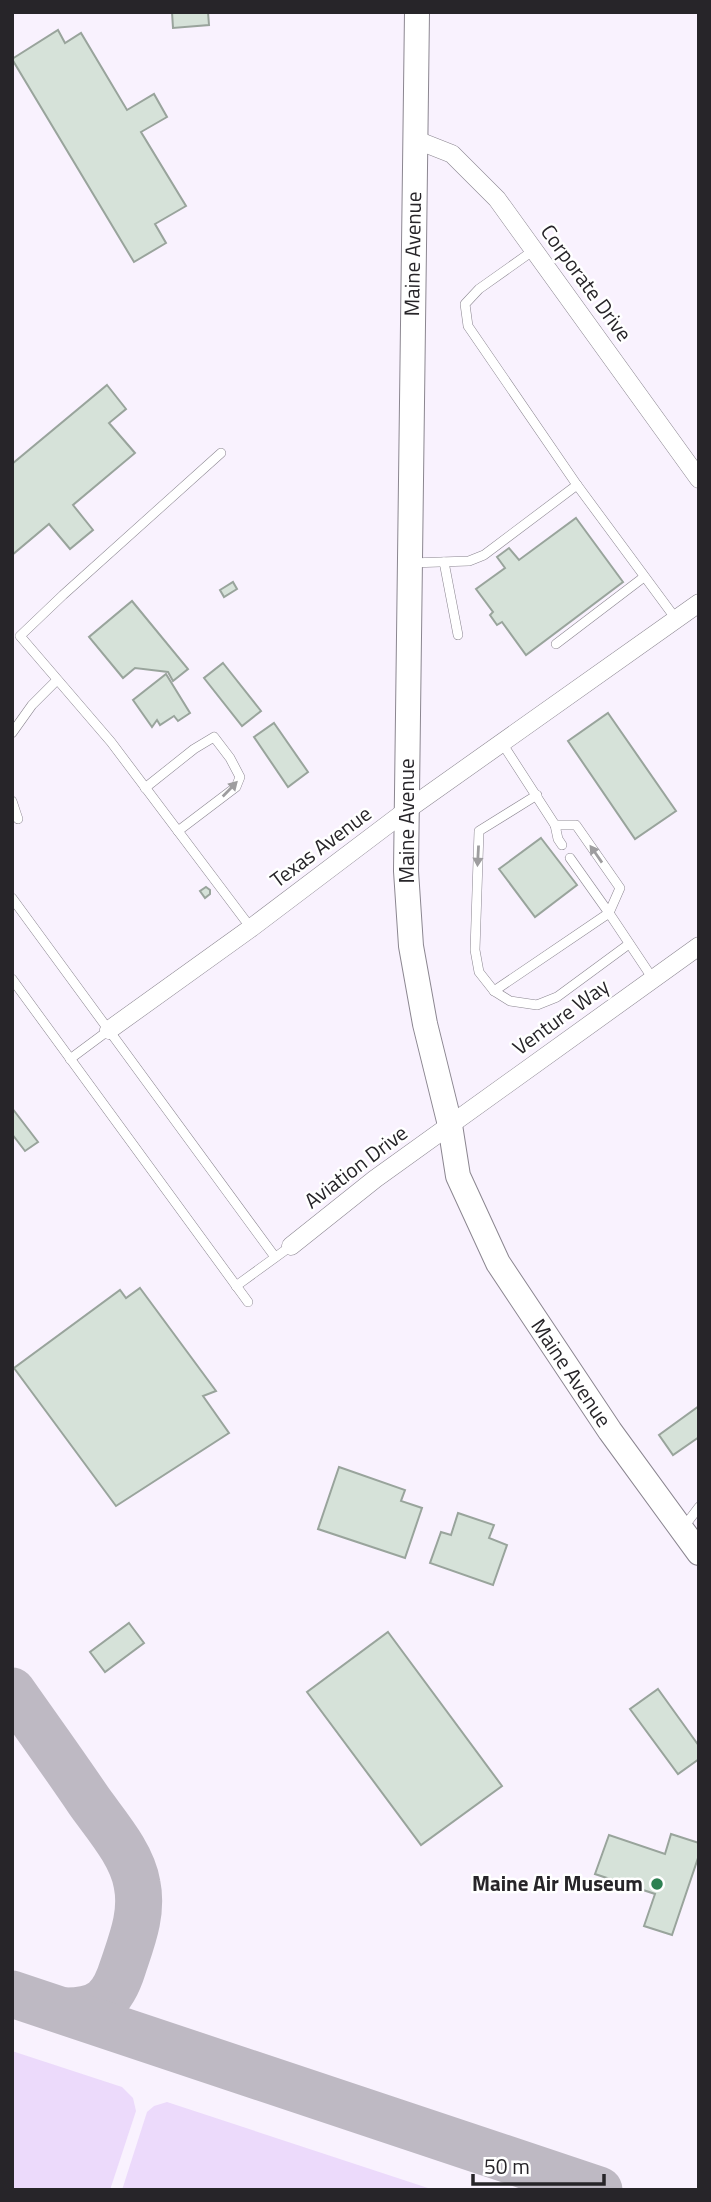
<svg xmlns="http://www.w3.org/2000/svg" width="711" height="2202" font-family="'Titillium Web',sans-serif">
  <rect width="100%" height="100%" fill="#f9f2fe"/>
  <g fill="#ecdafb">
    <polygon points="12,2051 122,2087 133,2098 136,2111 110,2190 12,2190"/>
    <polygon points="167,2102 434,2190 122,2190 147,2112 154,2106"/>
  </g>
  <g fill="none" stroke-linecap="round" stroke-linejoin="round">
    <g stroke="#beb9c3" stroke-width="47">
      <path d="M 12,1691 C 38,1728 64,1764 89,1801 C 106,1825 132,1854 137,1884 C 143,1913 132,1940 123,1967 C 113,1999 101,2011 66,2011"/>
      <polyline points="12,1994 599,2190"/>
    </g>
  </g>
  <g fill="#d6e2d9" stroke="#99a49c" stroke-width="2">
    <polygon points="172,12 208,12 209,25 173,28"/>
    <polygon points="58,30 65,43 81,33 127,110 154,94 167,117 141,132 186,206 155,224 166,243 134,262 12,59"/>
    <polygon points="107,385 126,409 109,423 135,453 73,505 93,530 70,549 49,524 12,555 12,464"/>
    <polygon points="576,518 623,582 526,655 502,622 497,625 490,615 493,612 476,589 505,568 497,557 509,548 519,560"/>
    <polygon points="233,582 237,589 224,597 220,590"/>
    <polygon points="132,601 188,669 173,681 168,672 135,668 123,678 89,637"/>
    <polygon points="223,663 261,711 242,726 204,678"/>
    <polygon points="166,674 190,713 178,721 174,716 160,725 157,720 152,727 133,700"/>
    <polygon points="608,713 676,811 635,839 568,741"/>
    <polygon points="274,723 308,772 288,787 254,737"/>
    <polygon points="541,838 577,885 535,917 499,869"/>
    <polygon points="206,887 210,890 210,894 205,898 200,891"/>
    <polygon points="12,1108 38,1142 25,1151 12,1134"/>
    <polygon points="140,1288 216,1391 203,1396 229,1433 116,1506 14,1368 120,1290 126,1298"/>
    <polygon points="699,1406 699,1437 673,1455 659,1435"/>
    <polygon points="339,1467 405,1490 401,1501 422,1508 405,1558 318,1529"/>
    <polygon points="458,1513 494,1525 489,1538 507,1545 493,1585 430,1563 441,1532 451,1535"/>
    <polygon points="129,1623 144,1643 105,1672 90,1652"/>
    <polygon points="388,1632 502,1786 421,1845 307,1692"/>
    <polygon points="658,1689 699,1746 699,1759 678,1774 630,1709"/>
    <polygon points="671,1834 699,1843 699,1855 672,1935 644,1926 655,1894 595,1874 609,1835 665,1854"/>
  </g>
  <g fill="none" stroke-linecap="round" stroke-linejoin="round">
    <defs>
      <g id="lane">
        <polyline points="534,250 479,289 465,304 468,326 577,485"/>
        <polyline points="221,453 63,595 20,636 111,742 251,928"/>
        <polyline points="444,562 458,635"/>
        <polyline points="411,563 469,561 484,555 577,485 676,619"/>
        <polyline points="556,644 644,577"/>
        <polyline points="12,733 32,705 57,680"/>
        <polyline points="502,743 555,825 576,825 620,888 609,913"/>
        <polyline points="145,788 194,749 214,737 230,758 240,777 236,787 178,831"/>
        <polyline points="537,795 479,831 475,950 479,972 494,991 510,1001 537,1005 557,997 629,944"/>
        <polyline points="12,801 18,819"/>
        <polyline points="555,825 558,839 562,845"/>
        <polyline points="570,858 609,913"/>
        <polyline points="12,898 275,1257"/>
        <polyline points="12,979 248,1302"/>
        <polyline points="494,991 609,913 653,979"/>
        <polyline points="70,1059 109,1030"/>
        <polyline points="236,1286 291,1246"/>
        <polyline points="683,1528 699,1507"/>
      </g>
      <g id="street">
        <polyline points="414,139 452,154 497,199 699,479"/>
        <polyline points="109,1030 251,928 407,810 699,603"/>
        <polyline points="291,1246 375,1179 699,946"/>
      </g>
      <polyline id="secondary" points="417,12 406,871 411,946 425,1024 450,1125 458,1176 498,1263 610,1431 699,1553"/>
    </defs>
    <use href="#lane" stroke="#8b8690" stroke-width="10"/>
    <use href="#street" stroke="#8b8690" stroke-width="19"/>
    <use href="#secondary" stroke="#8b8690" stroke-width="26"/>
    <use href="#lane" stroke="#fff" stroke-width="9"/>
    <use href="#street" stroke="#fff" stroke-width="18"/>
    <use href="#secondary" stroke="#fff" stroke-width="24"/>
  </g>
  <defs><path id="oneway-solid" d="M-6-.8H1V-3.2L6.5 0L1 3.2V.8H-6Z" transform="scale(1.75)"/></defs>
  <g fill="#9e9d9f">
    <use href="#oneway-solid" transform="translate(230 789) rotate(-46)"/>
    <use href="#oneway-solid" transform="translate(596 854) rotate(-125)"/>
    <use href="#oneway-solid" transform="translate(478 856) rotate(93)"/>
  </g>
  <circle fill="#2d8052" stroke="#fff" stroke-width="2.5" cx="657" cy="1884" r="7"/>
  <g text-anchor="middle" stroke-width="5" stroke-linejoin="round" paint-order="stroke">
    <g font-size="21" fill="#272529" stroke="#fff">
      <text transform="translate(413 254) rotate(-89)" y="7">Maine Avenue</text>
      <text transform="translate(586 283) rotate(54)" y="7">Corporate Drive</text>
      <text transform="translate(407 821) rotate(-90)" y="7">Maine Avenue</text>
      <text transform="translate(321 847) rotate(-37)" y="7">Texas Avenue</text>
      <text transform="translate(561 1017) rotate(-36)" y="7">Venture Way</text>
      <text transform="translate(356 1167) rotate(-37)" y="7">Aviation Drive</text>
      <text transform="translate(571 1373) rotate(56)" y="7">Maine Avenue</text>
    </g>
    <g font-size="21" font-weight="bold" fill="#272529" stroke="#fff" text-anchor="end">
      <text x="643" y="1891">Maine Air Museum</text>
    </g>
  </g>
  <rect width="711" height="2202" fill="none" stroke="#272529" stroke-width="28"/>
  <path d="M473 2174v10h131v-10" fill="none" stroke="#272529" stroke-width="3.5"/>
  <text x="484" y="2174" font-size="21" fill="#272529" stroke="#ffffff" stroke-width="5" paint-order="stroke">50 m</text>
</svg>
